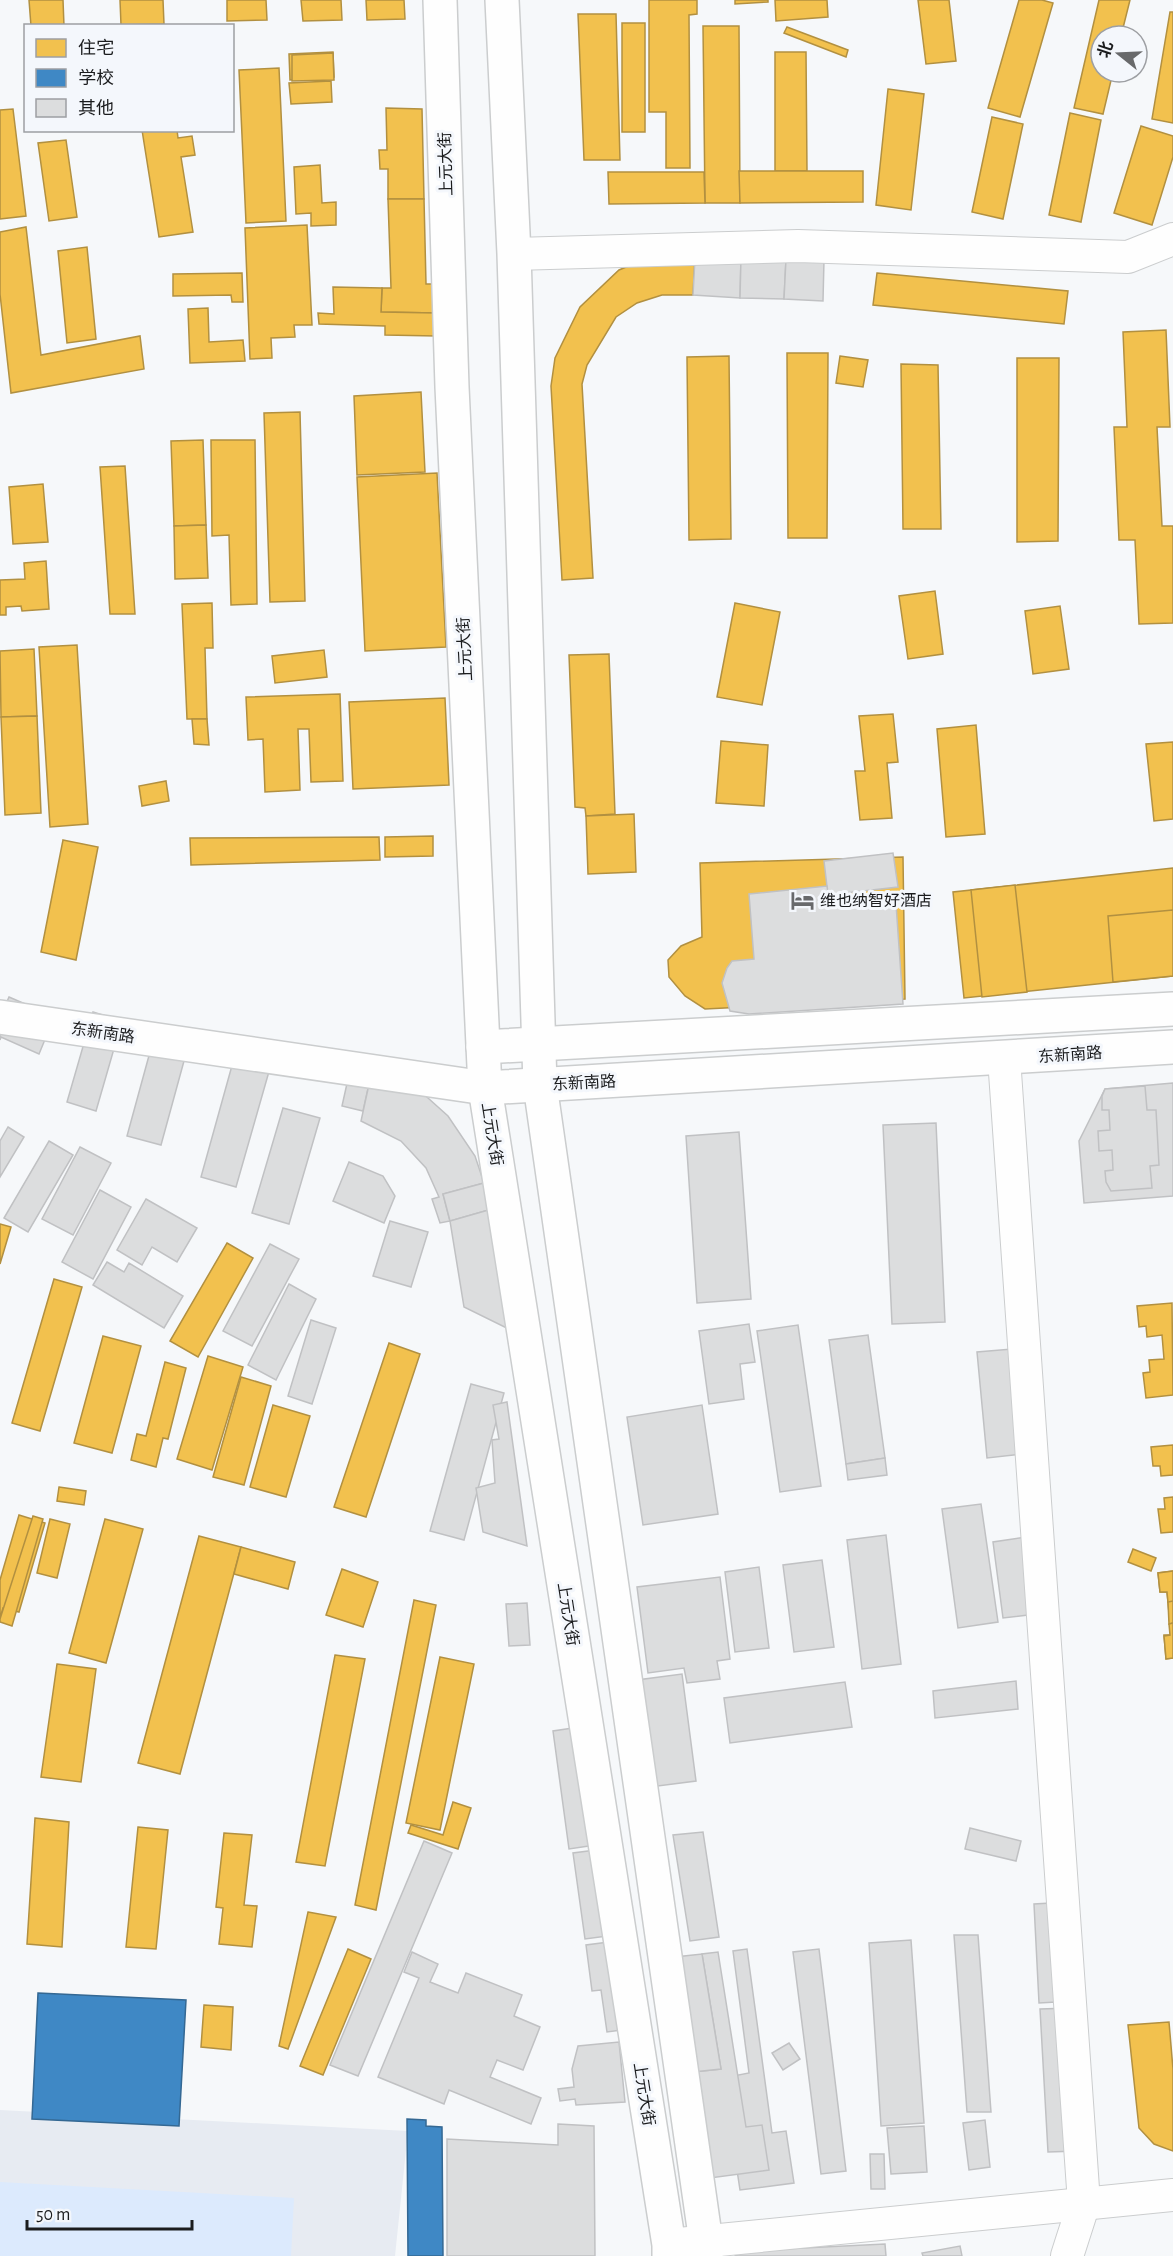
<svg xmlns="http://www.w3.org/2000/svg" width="1173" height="2256" font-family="'Alegreya Sans','Noto Sans SC',sans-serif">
  <rect width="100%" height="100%" fill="#f6f8fa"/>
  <polygon fill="#e7ebf2" points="0,2110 408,2131 395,2256 0,2256"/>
  <polygon fill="#dceafd" points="0,2182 294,2198 291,2256 0,2256"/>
  <g fill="#f2c14e" stroke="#b29040" stroke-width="1.5">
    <polygon points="29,0 63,0 64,26 31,26"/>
    <polygon points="120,0 163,0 164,24 121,25"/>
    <polygon points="227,0 266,0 267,20 227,21"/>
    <polygon points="301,0 341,0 342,20 303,21"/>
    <polygon points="366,0 404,0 405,19 367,20"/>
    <polygon points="649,0 697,0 697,14 689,15 690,168 666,168 666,112 649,112"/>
    <polygon points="735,0 768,0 768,2 735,4"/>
    <polygon points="775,0 827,0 828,17 776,21"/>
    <polygon points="918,0 949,0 956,61 926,64"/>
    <polygon points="1019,0 1042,0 1053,3 1020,117 988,108"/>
    <polygon points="1099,0 1130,0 1121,36 1101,36 1101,72 1113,72 1103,114 1074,108"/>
    <polygon points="1170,12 1173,12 1173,123 1152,119"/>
    <polygon points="578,14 616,14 620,160 584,160"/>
    <rect x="622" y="23" width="23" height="109"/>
    <polygon points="703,26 739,26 740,203 705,203"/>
    <polygon points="787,27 848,50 846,57 784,33"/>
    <polygon points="333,52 334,77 290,80 289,54"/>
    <polygon points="775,52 806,52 807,171 775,171"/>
    <polygon points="333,53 334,80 292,81 292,55"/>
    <polygon points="279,68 286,221 246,223 239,70"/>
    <polygon points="331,81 332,102 291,104 289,83"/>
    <polygon points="888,89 924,94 911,210 876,205"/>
    <polygon points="386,108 422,109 424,199 388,199 388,169 380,169 379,150 387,150"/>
    <polygon points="13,109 26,216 0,219 0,110"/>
    <polygon points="1070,113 1101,120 1081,222 1049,215"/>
    <polygon points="992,117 1023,124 1003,219 972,212"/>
    <polygon points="1141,126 1173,136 1173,157 1152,225 1114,213"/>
    <polygon points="142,130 177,130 178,138 192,136 195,155 181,157 193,232 159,237"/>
    <polygon points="66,140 77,217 49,221 38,143"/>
    <polygon points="320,165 322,203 336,202 336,225 311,226 311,213 296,214 294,167"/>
    <polygon points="739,171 863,171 863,202 740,203"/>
    <polygon points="608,172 704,172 705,203 609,204"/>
    <polygon points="388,199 424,199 426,284 437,284 436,313 381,312 382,288 391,288"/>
    <polygon points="307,225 312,325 294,325 295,337 271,338 272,358 250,359 245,228"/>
    <polygon points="26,227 41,355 140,336 144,369 11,393 0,294 0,232"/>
    <polygon points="87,247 96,339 67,343 58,251"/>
    <polygon points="695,258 693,295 662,295 637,303 616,317 587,365 582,384 593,578 562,580 551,386 555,358 580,307 619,270 643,260"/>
    <polygon points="242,273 243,302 232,302 231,295 173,296 173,274"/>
    <polygon points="877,273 1068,291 1064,324 873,305"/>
    <polygon points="333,287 382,288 381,312 436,313 436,336 385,335 385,326 319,324 318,313 334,314"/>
    <polygon points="208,308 209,342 243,340 245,361 190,363 188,309"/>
    <polygon points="1166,330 1170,427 1157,427 1162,526 1173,526 1173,623 1139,624 1135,540 1119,540 1114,427 1127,427 1123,332"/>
    <polygon points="787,353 828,353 827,538 788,538"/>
    <polygon points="729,356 731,539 689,540 687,357"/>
    <polygon points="840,356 868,360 863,387 836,383"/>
    <polygon points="1017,358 1059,358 1058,541 1017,542"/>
    <polygon points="901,364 938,365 941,529 903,529"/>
    <polygon points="421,392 425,472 357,475 354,396"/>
    <polygon points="300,412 305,601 270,602 264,413"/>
    <polygon points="203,440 206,525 174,526 171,441"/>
    <polygon points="211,440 255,440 257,604 231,605 229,535 212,536"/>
    <polygon points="125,466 135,614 110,614 100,467"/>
    <polygon points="437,473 446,647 365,651 357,477"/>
    <polygon points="43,484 48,542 13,544 9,487"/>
    <polygon points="206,525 208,578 175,579 174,526"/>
    <polygon points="46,561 49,609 22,611 21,606 6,607 6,615 0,615 0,580 25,579 24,563"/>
    <polygon points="935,591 943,654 908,659 899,596"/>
    <polygon points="212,603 213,648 205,648 207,719 187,719 182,604"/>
    <polygon points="735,603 780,612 762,705 717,697"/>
    <polygon points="1060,606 1069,669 1033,674 1025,611"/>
    <polygon points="77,645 88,824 50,827 39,647"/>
    <polygon points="34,649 37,716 1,717 0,651"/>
    <polygon points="324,650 327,677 275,683 272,656"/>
    <polygon points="609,654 615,814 586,816 585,808 575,807 569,655"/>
    <polygon points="340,694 343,781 311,782 309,729 298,729 300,790 265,792 263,739 248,740 246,697"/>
    <polygon points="445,698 449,785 353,789 349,702"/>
    <polygon points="893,714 898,762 887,763 892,818 860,820 855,771 865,771 859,716"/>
    <polygon points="37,716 41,813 5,815 1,717"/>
    <polygon points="192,719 207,719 209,745 194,744"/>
    <polygon points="976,725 985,834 946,837 937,729"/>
    <polygon points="721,741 768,745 764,806 716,803"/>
    <polygon points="1173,742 1173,819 1154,821 1146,744"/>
    <polygon points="166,781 169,801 142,806 139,786"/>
    <polygon points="634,814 636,872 588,874 586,816"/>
    <polygon points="433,836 433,856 385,857 385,837"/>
    <polygon points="379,837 380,860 191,865 190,838"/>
    <polygon points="63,840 98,847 76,960 41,952"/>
    <polygon points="903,857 905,999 705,1009 685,996 669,977 668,960 681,946 702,937 700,863"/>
    <polygon points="1173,868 1173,976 964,998 953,892"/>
    <polygon points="1015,885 1027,992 982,997 971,890"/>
    <polygon points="1173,910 1173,976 1113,982 1108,916"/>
    <polygon points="0,1224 11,1227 0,1264"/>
    <polygon points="227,1243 253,1258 198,1357 170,1341"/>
    <polygon points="54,1279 82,1287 40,1431 12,1423"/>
    <polygon points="1172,1303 1173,1395 1146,1398 1143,1373 1150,1372 1149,1360 1164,1359 1162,1335 1147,1337 1146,1326 1139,1327 1137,1306"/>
    <polygon points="103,1336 141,1346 112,1453 74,1443"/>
    <polygon points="389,1343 420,1354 366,1517 334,1507"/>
    <polygon points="208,1356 243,1367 212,1470 177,1459"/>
    <polygon points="165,1362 186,1368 168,1439 163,1438 156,1467 131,1460 137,1434 146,1436"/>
    <polygon points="241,1377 271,1386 244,1485 213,1477"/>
    <polygon points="273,1405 310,1416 286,1497 250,1487"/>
    <polygon points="1173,1445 1173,1475 1161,1476 1160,1466 1153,1466 1151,1447"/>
    <polygon points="59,1487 86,1491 84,1505 57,1501"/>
    <polygon points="1173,1497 1173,1532 1161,1533 1158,1509 1165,1509 1164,1498"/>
    <polygon points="19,1515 45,1523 19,1612 3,1608 0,1618 0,1580"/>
    <polygon points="33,1516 43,1519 12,1626 0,1622 0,1619"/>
    <polygon points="50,1519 70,1524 57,1578 37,1573"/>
    <polygon points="105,1519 143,1529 106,1663 69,1653"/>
    <polygon points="199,1536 241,1547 180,1774 138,1763"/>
    <polygon points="241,1547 295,1562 288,1589 234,1574"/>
    <polygon points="1133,1549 1156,1558 1151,1571 1128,1562"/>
    <polygon points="342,1569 378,1582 363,1627 326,1615"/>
    <polygon points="1173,1571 1173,1601 1168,1602 1167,1592 1160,1592 1158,1573"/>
    <polygon points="1173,1571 1173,1658 1166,1659 1164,1635 1171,1635 1167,1592 1160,1592 1158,1573"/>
    <polygon points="414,1600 436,1605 376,1910 355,1905"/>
    <polygon points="1173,1601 1173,1623 1169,1624 1168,1602"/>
    <polygon points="1173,1623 1173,1658 1166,1659 1164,1636 1170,1635 1169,1624"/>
    <polygon points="335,1655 365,1659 325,1866 296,1862"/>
    <polygon points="440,1657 474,1664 440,1830 406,1823"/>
    <polygon points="57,1664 96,1669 81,1782 41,1777"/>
    <polygon points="453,1802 471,1808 458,1849 408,1833 411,1825 443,1835"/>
    <polygon points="35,1818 69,1822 62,1947 27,1944"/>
    <polygon points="138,1827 168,1830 156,1949 126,1947"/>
    <polygon points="224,1833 252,1835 244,1905 257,1906 252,1947 219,1944 223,1908 216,1907"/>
    <polygon points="308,1912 336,1917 288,2049 279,2046"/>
    <polygon points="348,1949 371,1959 323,2075 300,2066"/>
    <polygon points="204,2005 233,2007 231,2050 201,2047"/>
    <polygon points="1169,2022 1173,2069 1173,2151 1154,2144 1139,2128 1128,2025"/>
  </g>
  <g fill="#3f88c5" stroke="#346893" stroke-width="1.5">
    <polygon points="38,1993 186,2000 179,2126 32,2119"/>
    <polygon points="407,2119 426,2120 426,2126 442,2127 443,2256 408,2256"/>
  </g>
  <g fill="#dcddde" stroke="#c0c1c3" stroke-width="1.5">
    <polygon points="741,257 740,298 693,295 695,258"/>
    <polygon points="741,257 786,259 784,299 740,298"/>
    <polygon points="786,259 824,260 823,301 784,299"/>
    <polygon points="893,853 898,887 828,895 824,861"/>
    <polygon points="827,886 830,907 896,904 903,1004 749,1014 730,1011 722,983 727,968 732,961 754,959 749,894"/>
    <polygon points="9,997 32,1007 51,1025 39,1054 1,1037 0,1040 0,1018"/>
    <polygon points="93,1012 122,1021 96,1111 67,1102"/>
    <polygon points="153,1041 187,1050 161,1145 127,1136"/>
    <polygon points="238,1044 274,1054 236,1187 201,1177"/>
    <polygon points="352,1061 373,1066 363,1111 342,1106"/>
    <polygon points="373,1066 418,1089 448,1116 475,1156 484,1183 443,1194 450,1221 440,1223 432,1199 439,1197 426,1168 401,1141 361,1121"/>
    <polygon points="1173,1083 1173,1196 1084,1203 1079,1141 1105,1089"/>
    <polygon points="1145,1086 1147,1110 1156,1110 1159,1165 1150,1166 1152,1188 1111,1191 1106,1182 1105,1171 1113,1170 1112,1150 1099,1151 1098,1131 1110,1130 1109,1110 1102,1110 1102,1096 1105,1089"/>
    <polygon points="283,1108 320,1118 289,1224 252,1213"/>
    <polygon points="936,1123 945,1322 892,1324 883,1125"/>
    <polygon points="8,1127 24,1137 0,1177 0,1141"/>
    <polygon points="739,1132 751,1299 697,1303 686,1136"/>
    <polygon points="49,1141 73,1155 28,1232 4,1218"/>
    <polygon points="80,1147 111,1163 73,1235 42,1219"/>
    <polygon points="349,1162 383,1176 395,1196 384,1223 333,1201"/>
    <polygon points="484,1183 492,1209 450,1221 443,1194"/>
    <polygon points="100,1190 131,1207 93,1279 62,1262"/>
    <polygon points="146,1199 197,1228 177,1262 152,1247 142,1265 117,1250"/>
    <polygon points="492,1209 515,1332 464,1307 450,1221"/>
    <polygon points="390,1221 428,1232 411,1287 373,1276"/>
    <polygon points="270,1244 299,1259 252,1346 223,1331"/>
    <polygon points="107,1262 124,1272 129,1263 183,1296 164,1328 93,1285"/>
    <polygon points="289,1284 316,1299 276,1380 248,1365"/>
    <polygon points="311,1320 336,1328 312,1404 288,1396"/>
    <polygon points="749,1324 755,1362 740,1364 744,1399 709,1404 699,1331"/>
    <polygon points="798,1325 821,1486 780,1492 757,1331"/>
    <polygon points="868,1335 885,1458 846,1464 829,1340"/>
    <polygon points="1012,1349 1022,1454 987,1458 977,1352"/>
    <polygon points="471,1384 504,1393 464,1540 430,1531"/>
    <polygon points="507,1402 527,1546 483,1532 476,1488 495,1483 492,1440 499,1439 493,1405"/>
    <polygon points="702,1405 718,1514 643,1525 627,1417"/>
    <polygon points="885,1458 887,1475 848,1480 846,1464"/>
    <polygon points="981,1504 998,1622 958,1628 942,1509"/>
    <polygon points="886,1535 901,1664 862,1669 847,1540"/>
    <polygon points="1026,1537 1036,1614 1003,1618 993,1542"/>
    <polygon points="822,1560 834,1647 794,1652 783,1565"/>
    <polygon points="759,1567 769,1648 735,1652 725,1572"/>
    <polygon points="720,1577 730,1659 717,1661 720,1679 687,1683 684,1668 648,1673 637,1587"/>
    <polygon points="527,1603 530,1645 509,1646 506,1604"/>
    <polygon points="682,1674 696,1781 650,1787 637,1680"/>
    <polygon points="1016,1681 1018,1709 935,1718 933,1691"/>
    <polygon points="845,1682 852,1727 730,1743 724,1698"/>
    <polygon points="586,1726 602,1844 569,1849 553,1731"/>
    <polygon points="970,1828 1021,1841 1016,1861 965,1849"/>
    <polygon points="703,1832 719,1937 690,1941 673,1835"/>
    <polygon points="424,1841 452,1853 358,2076 330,2065"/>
    <polygon points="611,1848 622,1934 585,1939 573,1853"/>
    <polygon points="1068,1902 1074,2001 1039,2003 1034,1904"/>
    <polygon points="954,1935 978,1935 991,2112 967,2112"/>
    <polygon points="624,1940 636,2028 607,2032 601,1990 592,1991 586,1945"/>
    <polygon points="911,1940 924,2123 881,2126 869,1943"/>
    <polygon points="747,1949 772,2133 786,2131 794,2183 740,2190 723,2078 749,2073 733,1951"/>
    <polygon points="819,1949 846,2171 821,2174 793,1952"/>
    <polygon points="412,1952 438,1964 430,1982 458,1993 466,1973 522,1995 514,2016 540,2027 523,2070 497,2060 490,2077 541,2098 531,2124 449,2090 444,2104 378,2077 419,1978 404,1972"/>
    <polygon points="718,1952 746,2127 762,2125 769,2170 710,2178 693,2072 721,2069 702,1954"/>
    <polygon points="702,1954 721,2069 693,2072 675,1957"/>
    <polygon points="1071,2008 1078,2151 1048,2152 1040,2009"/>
    <polygon points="619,2042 625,2102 576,2105 575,2099 560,2101 558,2089 574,2087 572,2069 578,2046"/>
    <polygon points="789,2043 800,2059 783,2070 772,2053"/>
    <polygon points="985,2120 990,2167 969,2170 963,2123"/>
    <polygon points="558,2124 594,2126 595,2256 447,2256 447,2139 558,2145"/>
    <polygon points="924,2126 927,2172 891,2174 887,2128"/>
    <polygon points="870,2154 884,2154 885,2189 871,2189"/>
    <polygon points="885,2244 886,2256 735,2256 742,2251"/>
    <polygon points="960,2246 962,2256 923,2256 922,2253"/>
  </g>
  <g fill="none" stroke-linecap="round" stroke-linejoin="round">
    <defs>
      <g id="minor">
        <polyline points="514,254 798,246 1128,257 1173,239"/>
        <polyline points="1004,1058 1084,2203 1067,2256"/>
        <polyline points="669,2245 1173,2195"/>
      </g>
      <g id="major">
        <polyline points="440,0 452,387 485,1088 669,2245 669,2256"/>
        <polyline points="502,0 514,254 540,1085 706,2242 706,2256"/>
        <polyline points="0,1017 485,1088 1173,1047"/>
        <polyline points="483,1047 1173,1009"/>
      </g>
    </defs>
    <use href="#minor" stroke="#cbcdce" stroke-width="34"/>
    <use href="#major" stroke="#cbcdce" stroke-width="36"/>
    <use href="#minor" stroke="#fefefe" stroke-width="32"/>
    <use href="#major" stroke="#fefefe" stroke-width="33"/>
  </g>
  <defs>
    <symbol id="hotel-bare" viewBox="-9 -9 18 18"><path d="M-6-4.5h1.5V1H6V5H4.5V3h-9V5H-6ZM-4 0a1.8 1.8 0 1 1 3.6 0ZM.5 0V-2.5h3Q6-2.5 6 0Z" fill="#68696b" stroke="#f4f7fc" stroke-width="2.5" paint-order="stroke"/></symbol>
  </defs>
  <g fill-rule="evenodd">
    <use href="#hotel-bare" x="786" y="884" width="33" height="33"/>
  </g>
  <g text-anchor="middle" stroke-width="6" stroke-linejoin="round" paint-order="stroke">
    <g font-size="16" fill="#1b1c1e" stroke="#f4f7fc">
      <text transform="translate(445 164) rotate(-92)" y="6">上元大街</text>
      <text transform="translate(464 649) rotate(-93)" y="6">上元大街</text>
      <text transform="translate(103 1032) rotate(8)" y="6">东新南路</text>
      <text transform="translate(1070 1054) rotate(-4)" y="6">东新南路</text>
      <text transform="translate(584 1082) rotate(-3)" y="6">东新南路</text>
      <text transform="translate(493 1134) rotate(81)" y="6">上元大街</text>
      <text transform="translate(569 1614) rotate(81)" y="6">上元大街</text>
      <text transform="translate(645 2094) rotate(81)" y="6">上元大街</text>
    </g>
    <g font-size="16" fill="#1b1c1e" stroke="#f4f7fc" text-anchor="start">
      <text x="820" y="906">维也纳智好酒店</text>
    </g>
  </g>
  <rect x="24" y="24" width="210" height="108" fill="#f4f7fc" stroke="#9d9fa3" stroke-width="1.5"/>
  <rect x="36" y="39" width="30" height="18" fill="#f2c14e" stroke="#9d9fa3" stroke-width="1.5"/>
  <text x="78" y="54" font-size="18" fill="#1b1c1e">住宅</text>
  <rect x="36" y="69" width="30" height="18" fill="#3f88c5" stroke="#9d9fa3" stroke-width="1.5"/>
  <text x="78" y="84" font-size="18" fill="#1b1c1e">学校</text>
  <rect x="36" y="99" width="30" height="18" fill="#dcddde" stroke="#9d9fa3" stroke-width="1.5"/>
  <text x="78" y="114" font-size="18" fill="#1b1c1e">其他</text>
  <g transform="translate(1119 54) rotate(288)"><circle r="28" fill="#f4f7fc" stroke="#9d9fa3" stroke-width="1.5"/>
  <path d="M0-4.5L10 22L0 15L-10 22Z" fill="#68696b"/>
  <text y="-9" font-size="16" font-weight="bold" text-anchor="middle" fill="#1b1c1e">北</text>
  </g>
  <path d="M27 2220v9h165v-9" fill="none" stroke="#1b1c1e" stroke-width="3"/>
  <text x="36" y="2220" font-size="18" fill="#1b1c1e" stroke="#f4f7fc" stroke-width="4.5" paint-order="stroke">50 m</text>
</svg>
